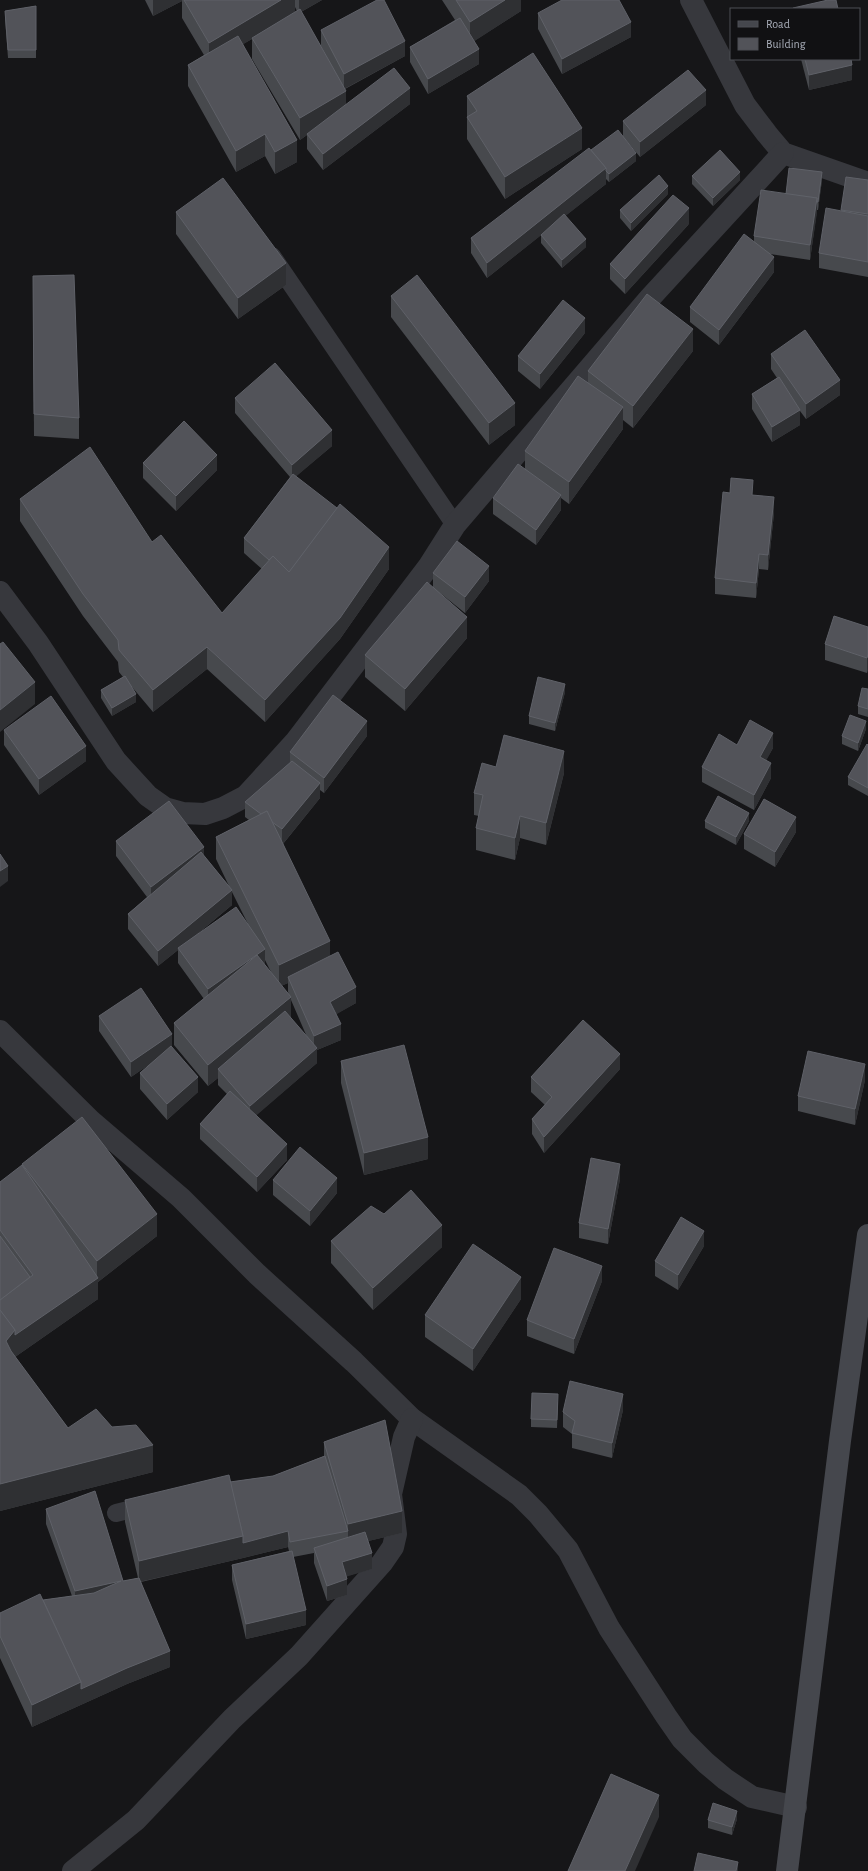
<svg xmlns="http://www.w3.org/2000/svg" width="868" height="1871" font-family="'Alegreya Sans',sans-serif">
  <rect width="100%" height="100%" fill="#161618"/>
  <g fill="none" stroke-linecap="round" stroke-linejoin="round">
    <g stroke="#37383d" stroke-width="18">
      <polyline points="272,256 455,525"/>
      <polyline points="116,1513 148,1505"/>
    </g>
    <g stroke="#37383d" stroke-width="22">
      <polyline points="691,0 745,105 767,134 783,153 868,183"/>
      <polyline points="0,592 38,643 116,761 148,796 165,808 183,813 205,814 223,808 246,796 296,741 429,566 455,525 649,299 783,153"/>
      <polyline points="0,1031 90,1120 181,1198 257,1274 354,1362 412,1419 519,1495 538,1514 568,1550 609,1628 666,1716 682,1739 706,1763 725,1779 752,1797 796,1807"/>
      <polyline points="73,1871 136,1820 232,1719 299,1656 382,1563 393,1547 396,1534 391,1494 404,1437 412,1419"/>
    </g>
    <polyline stroke="#45474d" stroke-width="22" points="787,1871 840,1441 868,1235"/>
  </g>
  <g fill="#47494d" fill-rule="evenodd">
    <path d="M 145,0 L 322,0 L 301,12 L 329,60 L 321,46 L 321,30 L 405,56 L 345,89 L 346,104 L 410,104 L 323,170 L 307,149 L 307,135 L 300,140 L 252,59 L 252,39 L 243,44 L 297,162 L 275,174 L 265,156 L 236,172 L 188,86 L 188,65 L 204,55 L 182,18 L 182,1 L 153,16 ZM 295,7 L 297,11 L 295,12 Z"/>
    <polygon points="442,0 521,0 521,11 474,41 479,64 428,94 410,62 410,47 455,20"/>
    <polygon points="36,6 36,58 8,58 5,19 5,11"/>
    <polygon points="538,13 631,37 562,74 538,29"/>
    <polygon points="801,59 851,59 852,80 809,90"/>
    <polygon points="467,96 582,149 505,199 467,139"/>
    <polygon points="706,105 640,157 624,138 636,161 609,182 606,179 606,184 565,216 586,247 562,268 541,243 541,235 487,278 471,253 471,238 591,150 623,136 623,121"/>
    <polygon points="692,176 740,180 713,206 692,184"/>
    <polygon points="822,180 818,210 817,210 810,260 770,254 774,272 719,345 690,322 690,307 754,242 754,236"/>
    <polygon points="868,180 868,277 819,268 819,253 841,211 841,210"/>
    <polygon points="668,194 631,231 620,218 620,210"/>
    <polygon points="176,212 286,285 238,319 176,234"/>
    <polygon points="689,224 625,294 610,279 610,264"/>
    <polygon points="33,276 79,418 79,439 34,436"/>
    <polygon points="391,296 515,425 489,445 391,317"/>
    <polygon points="585,333 540,389 518,371 518,356"/>
    <polygon points="693,351 633,428 623,420 623,429 569,504 561,498 561,510 536,545 493,514 493,498 525,469 525,451 588,383 588,371"/>
    <polygon points="771,354 840,395 806,419 800,411 800,425 772,442 752,409 752,394 777,378 771,369"/>
    <polygon points="235,398 332,446 296,476 389,569 340,639 265,722 207,669 153,712 132,687 136,702 112,716 101,698 101,690 123,677 119,672 118,662 83,616 20,521 20,499 152,542 222,613 262,569 244,553 244,538 290,477 235,413"/>
    <polygon points="143,463 217,470 176,511 143,478"/>
    <polygon points="753,495 774,513 768,570 759,569 756,598 715,594 715,578"/>
    <polygon points="433,573 489,581 465,613 440,593 467,638 405,711 365,677 365,655 433,587"/>
    <polygon points="868,627 868,669 867,673 825,660 825,644"/>
    <polygon points="868,689 868,717 858,714 858,706"/>
    <polygon points="565,692 555,731 529,724 529,716"/>
    <polygon points="866,729 858,751 842,744 842,736"/>
    <polygon points="4,730 86,761 39,795 4,745"/>
    <path d="M 367,736 L 324,793 L 320,790 L 320,798 L 283,844 L 330,956 L 356,1003 L 336,1014 L 341,1040 L 317,1050 L 317,1063 L 256,1115 L 287,1160 L 257,1192 L 200,1139 L 200,1124 L 227,1094 L 218,1085 L 218,1078 L 208,1086 L 174,1045 L 174,1023 L 204,999 L 178,963 L 178,950 L 158,966 L 128,929 L 128,914 L 147,897 L 116,856 L 116,841 L 204,856 L 229,886 L 216,859 L 216,837 L 249,820 L 245,817 L 245,802 L 290,763 L 290,752 ZM 232,892 L 248,924 L 195,936 L 232,905 ZM 265,960 L 273,976 L 265,965 ZM 288,983 L 288,992 L 289,994 L 281,986 ZM 291,1000 L 307,1037 L 291,1018 Z"/>
    <polygon points="737,745 773,748 766,760 771,778 754,810 702,782 702,767"/>
    <polygon points="868,745 868,796 848,785 848,777"/>
    <polygon points="496,767 564,773 546,845 520,838 515,860 476,850 476,828 479,816 474,815 474,793"/>
    <polygon points="705,821 749,821 736,845 705,828"/>
    <polygon points="796,832 775,867 744,849 744,834"/>
    <polygon points="99,1016 172,1047 198,1092 167,1120 140,1089 140,1073 150,1064 131,1077 99,1031"/>
    <polygon points="341,1061 428,1159 364,1175 341,1083"/>
    <polygon points="620,1069 544,1153 532,1134 532,1119 545,1105 531,1092 531,1077"/>
    <polygon points="865,1080 855,1125 798,1111 798,1096"/>
    <polygon points="22,1164 157,1236 98,1282 98,1299 15,1357 68,1428 112,1427 153,1472 0,1511 0,1182 22,1166"/>
    <polygon points="620,1179 608,1244 579,1238 579,1223"/>
    <polygon points="273,1180 337,1193 310,1226 273,1195"/>
    <polygon points="384,1214 442,1247 373,1310 331,1263 331,1241"/>
    <polygon points="704,1246 678,1290 655,1276 655,1261"/>
    <polygon points="602,1281 574,1354 527,1336 527,1320"/>
    <polygon points="521,1299 473,1371 425,1337 425,1315"/>
    <polygon points="558,1402 557,1428 531,1427 531,1419"/>
    <polygon points="623,1410 612,1458 572,1448 572,1434 563,1427 563,1412"/>
    <polygon points="324,1442 402,1533 368,1541 372,1569 346,1576 347,1595 327,1601 314,1563 314,1553 293,1557 306,1625 246,1639 232,1580 232,1565 289,1551 288,1547 243,1558 141,1582 170,1667 127,1684 32,1727 0,1658 0,1613 43,1600 72,1596 46,1524 46,1509 123,1581 138,1578 125,1522 125,1500 230,1482 273,1476 324,1456"/>
    <polygon points="737,1819 732,1835 708,1828 708,1820"/>
  </g>
  <g fill="#2f3033">
    <polygon points="153,0 182,0 182,1 153,16"/>
    <polygon points="281,0 295,0 295,13 209,65 209,43"/>
    <polygon points="299,0 322,0 299,13"/>
    <polygon points="505,0 521,0 521,11 470,44 470,22"/>
    <polygon points="631,22 631,37 562,74 562,59"/>
    <polygon points="405,41 405,56 344,89 344,74"/>
    <polygon points="479,49 479,64 428,94 428,79"/>
    <polygon points="852,65 852,80 809,90 809,75"/>
    <polygon points="410,88 410,104 323,170 323,154"/>
    <polygon points="706,90 706,105 640,157 640,142"/>
    <polygon points="346,91 346,112 307,134 307,135 300,140 300,118"/>
    <polygon points="582,128 582,149 505,199 505,177"/>
    <polygon points="265,134 265,156 236,172 236,151"/>
    <polygon points="297,140 297,162 275,174 275,152"/>
    <polygon points="636,153 636,161 609,182 609,174"/>
    <polygon points="606,168 606,184 487,278 487,263"/>
    <polygon points="740,172 740,180 713,206 713,198"/>
    <polygon points="822,172 822,180 818,210 818,202"/>
    <polygon points="668,186 668,194 631,231 631,223"/>
    <polygon points="817,198 817,213 810,260 810,245"/>
    <polygon points="689,208 689,224 625,294 625,279"/>
    <polygon points="586,239 586,247 562,268 562,260"/>
    <polygon points="774,257 774,272 719,345 719,330"/>
    <polygon points="286,263 286,285 238,319 238,298"/>
    <polygon points="585,318 585,333 540,389 540,374"/>
    <polygon points="693,329 693,351 633,428 633,406"/>
    <polygon points="840,380 840,395 806,419 806,404"/>
    <polygon points="515,403 515,425 489,445 489,423"/>
    <polygon points="623,407 623,429 569,504 569,482"/>
    <polygon points="800,410 800,425 772,442 772,427"/>
    <polygon points="332,430 332,446 292,480 292,465"/>
    <polygon points="217,455 217,470 176,511 176,496"/>
    <polygon points="561,495 561,510 536,545 536,530"/>
    <polygon points="774,497 774,513 768,570 768,555"/>
    <polygon points="389,547 389,569 340,639 265,722 265,700"/>
    <polygon points="759,554 759,569 756,598 756,583"/>
    <polygon points="489,566 489,581 465,613 465,597"/>
    <polygon points="467,617 467,638 405,711 405,689"/>
    <polygon points="207,647 207,669 153,712 153,690"/>
    <polygon points="868,654 868,669 867,673 867,658"/>
    <polygon points="35,682 35,704 0,732 0,710"/>
    <polygon points="565,684 565,692 555,731 555,723"/>
    <polygon points="136,694 136,702 112,716 112,708"/>
    <polygon points="367,721 367,736 324,793 324,778"/>
    <polygon points="866,721 866,729 858,751 858,743"/>
    <polygon points="773,733 773,748 760,772 760,757"/>
    <polygon points="86,746 86,761 39,795 39,779"/>
    <polygon points="564,751 564,773 546,845 546,823"/>
    <polygon points="771,763 771,778 754,810 754,795"/>
    <polygon points="320,783 320,798 282,845 282,829"/>
    <polygon points="749,813 749,821 736,845 736,837"/>
    <polygon points="520,816 520,838 515,860 515,838"/>
    <polygon points="796,817 796,832 775,867 775,852"/>
    <polygon points="204,847 204,862 151,903 151,887"/>
    <polygon points="8,866 8,881 0,887 0,871"/>
    <polygon points="232,890 232,905 179,949 178,948 178,950 158,966 158,951"/>
    <polygon points="330,941 330,963 288,977 288,983 279,987 279,965"/>
    <polygon points="265,949 265,965 208,1005 208,989"/>
    <polygon points="356,987 356,1003 330,1018 330,1002"/>
    <polygon points="291,997 291,1019 218,1069 218,1078 208,1086 208,1065"/>
    <polygon points="341,1024 341,1040 317,1050 317,1063 250,1121 250,1106 314,1050 314,1036"/>
    <polygon points="172,1034 172,1049 131,1077 131,1062"/>
    <polygon points="620,1054 620,1069 544,1153 544,1137"/>
    <polygon points="865,1064 865,1080 855,1125 855,1109"/>
    <polygon points="198,1077 198,1092 167,1120 167,1104"/>
    <polygon points="428,1137 428,1159 364,1175 364,1153"/>
    <polygon points="287,1144 287,1160 257,1192 257,1177"/>
    <polygon points="620,1164 620,1179 608,1244 608,1229"/>
    <polygon points="337,1178 337,1193 310,1226 310,1211"/>
    <polygon points="157,1214 157,1236 98,1282 98,1299 15,1357 6,1368 6,1341 15,1330 97,1278 97,1261"/>
    <polygon points="442,1225 442,1247 373,1310 373,1288"/>
    <polygon points="704,1231 704,1246 678,1290 678,1275"/>
    <polygon points="602,1266 602,1281 574,1354 574,1339"/>
    <polygon points="521,1277 521,1299 473,1371 473,1349"/>
    <polygon points="623,1394 623,1410 612,1458 612,1443"/>
    <polygon points="153,1445 153,1472 0,1511 0,1484"/>
    <polygon points="402,1511 402,1533 348,1546 348,1524"/>
    <polygon points="288,1531 288,1547 243,1558 139,1582 139,1561 243,1536"/>
    <polygon points="372,1553 372,1569 342,1578 342,1562"/>
    <polygon points="347,1579 347,1595 327,1601 327,1586"/>
    <polygon points="121,1581 75,1606 75,1591"/>
    <polygon points="306,1610 306,1625 246,1639 246,1624"/>
    <polygon points="170,1651 170,1667 127,1684 32,1727 32,1705 81,1682 127,1668"/>
    <polygon points="659,1795 659,1817 635,1871 625,1871"/>
    <polygon points="737,1811 737,1819 732,1835 732,1827"/>
    <polygon points="738,1862 738,1871 736,1871"/>
  </g>
  <g fill="#525359" stroke="#5f6168">
    <polygon points="184,0 281,0 209,43"/>
    <polygon points="377,0 384,0 405,41 344,74 321,30"/>
    <polygon points="456,0 505,0 470,22"/>
    <polygon points="562,0 619,0 631,22 562,59 538,13"/>
    <polygon points="828,0 836,0 838,9 793,9 793,8"/>
    <polygon points="36,6 36,50 8,50 5,11"/>
    <polygon points="300,9 346,91 300,118 252,38"/>
    <polygon points="460,18 479,49 428,79 410,47"/>
    <polygon points="238,36 297,140 275,152 265,134 236,151 188,65"/>
    <polygon points="533,53 582,128 505,177 467,117 477,111 467,96"/>
    <polygon points="805,59 851,59 852,65 809,75"/>
    <polygon points="394,68 410,88 323,154 307,134"/>
    <polygon points="688,70 706,90 640,142 623,121"/>
    <polygon points="618,130 636,153 609,174 606,171 606,168 591,150"/>
    <polygon points="589,148 606,168 487,263 471,238"/>
    <polygon points="720,150 740,172 713,198 692,176"/>
    <polygon points="789,168 822,172 818,202 817,202 817,198 786,194"/>
    <polygon points="659,175 668,186 631,223 620,210"/>
    <polygon points="846,177 868,180 868,214 841,210"/>
    <polygon points="223,178 286,263 238,298 176,212"/>
    <polygon points="761,190 817,198 810,245 754,236"/>
    <polygon points="673,195 689,208 625,279 610,264"/>
    <polygon points="826,208 868,216 868,262 819,253"/>
    <polygon points="564,214 586,239 562,260 541,235"/>
    <polygon points="744,234 774,257 719,330 690,307"/>
    <polygon points="74,275 79,418 34,414 33,276"/>
    <polygon points="417,275 515,403 489,423 391,296"/>
    <polygon points="647,294 693,329 633,406 588,371"/>
    <polygon points="563,300 585,318 540,374 518,356"/>
    <polygon points="805,330 840,380 806,404 771,354"/>
    <polygon points="275,363 332,430 292,465 235,398"/>
    <polygon points="578,376 623,407 569,482 525,451"/>
    <polygon points="779,377 800,410 772,427 752,394"/>
    <polygon points="184,421 217,455 176,496 143,463"/>
    <polygon points="90,447 152,542 161,535 222,613 273,556 289,572 340,504 389,547 340,618 265,700 207,647 153,690 119,650 118,640 83,594 20,499"/>
    <polygon points="518,464 561,495 536,530 493,498"/>
    <polygon points="293,474 337,508 289,572 273,556 269,560 244,538"/>
    <polygon points="731,478 753,480 752,495 774,497 768,555 759,554 756,583 715,578 723,492 730,493"/>
    <polygon points="457,541 489,566 465,597 433,573"/>
    <polygon points="427,582 467,617 405,689 365,655"/>
    <polygon points="834,616 868,627 868,654 867,658 825,644"/>
    <polygon points="3,642 35,682 0,710 0,644"/>
    <polygon points="125,676 136,694 112,708 101,690"/>
    <polygon points="538,677 565,684 555,723 529,716"/>
    <polygon points="862,688 868,689 868,709 858,706"/>
    <polygon points="333,695 367,721 324,778 290,752"/>
    <polygon points="51,696 86,746 39,779 4,730"/>
    <polygon points="850,715 866,721 858,743 842,736"/>
    <polygon points="750,720 773,733 760,757 771,763 754,795 702,767 719,734 737,745"/>
    <polygon points="504,735 564,751 546,823 520,816 515,838 476,828 483,795 474,793 482,763 496,767"/>
    <polygon points="867,744 868,745 868,788 848,777"/>
    <polygon points="292,761 320,783 282,829 272,822 267,811 261,814 245,802"/>
    <polygon points="718,796 749,813 736,837 705,821"/>
    <polygon points="764,799 796,817 775,852 744,834"/>
    <polygon points="169,801 204,847 151,887 116,841"/>
    <polygon points="267,811 330,941 279,965 216,837"/>
    <polygon points="201,852 232,890 158,951 128,914"/>
    <polygon points="0,854 8,866 0,871"/>
    <polygon points="236,907 265,949 208,989 178,948"/>
    <polygon points="338,952 356,987 330,1002 341,1024 314,1036 288,977"/>
    <polygon points="257,955 291,997 208,1065 174,1023"/>
    <polygon points="141,988 172,1034 131,1062 99,1016"/>
    <polygon points="285,1011 317,1048 250,1106 218,1069"/>
    <polygon points="583,1020 620,1054 544,1137 532,1119 552,1097 531,1077"/>
    <polygon points="404,1045 428,1137 364,1153 341,1061"/>
    <polygon points="171,1046 198,1077 167,1104 140,1073"/>
    <polygon points="808,1051 865,1064 855,1109 798,1096"/>
    <polygon points="230,1091 287,1144 257,1177 200,1124"/>
    <polygon points="82,1117 157,1214 97,1261 22,1164"/>
    <polygon points="300,1147 337,1178 310,1211 273,1180"/>
    <polygon points="591,1158 620,1164 608,1229 579,1223"/>
    <polygon points="22,1165 98,1278 15,1335 15,1330 0,1310 0,1300 33,1275 0,1230 0,1182"/>
    <polygon points="411,1190 442,1225 373,1288 331,1241 371,1206 384,1214"/>
    <polygon points="681,1217 704,1231 678,1275 655,1261"/>
    <polygon points="0,1236 30,1277 0,1300"/>
    <polygon points="473,1244 521,1277 473,1349 425,1315"/>
    <polygon points="554,1248 602,1266 574,1339 527,1320"/>
    <polygon points="0,1310 15,1330 6,1341 11,1351 68,1428 96,1409 112,1427 136,1425 153,1445 0,1484"/>
    <polygon points="570,1381 623,1394 612,1443 572,1433 575,1421 563,1412"/>
    <polygon points="532,1393 558,1394 557,1420 531,1419"/>
    <polygon points="385,1420 402,1511 348,1524 324,1442"/>
    <polygon points="325,1456 348,1531 290,1542 288,1531 243,1543 243,1536 230,1482 273,1476"/>
    <polygon points="229,1475 243,1536 139,1561 125,1500"/>
    <polygon points="95,1491 123,1581 139,1578 170,1651 127,1668 81,1689 81,1682 43,1600 94,1593 121,1581 75,1591 46,1509"/>
    <polygon points="365,1532 372,1553 342,1562 347,1579 327,1586 314,1548"/>
    <polygon points="292,1551 306,1610 246,1624 232,1565"/>
    <polygon points="40,1594 81,1682 32,1705 0,1636 0,1613"/>
    <polygon points="611,1774 659,1795 625,1871 568,1871"/>
    <polygon points="713,1803 737,1811 732,1827 708,1820"/>
    <polygon points="698,1853 738,1862 736,1871 694,1871"/>
  </g>
  <rect x="730" y="8" width="130" height="52" fill="#111113" stroke="#4d4f55"/>
  <rect x="738" y="21" width="20" height="6" fill="#45474d" stroke="#4d4f55"/>
  <text x="766" y="28" font-size="12" fill="#a8adb8">Road</text>
  <rect x="738" y="38" width="20" height="12" fill="#525359" stroke="#4d4f55"/>
  <text x="766" y="48" font-size="12" fill="#a8adb8">Building</text>
</svg>
